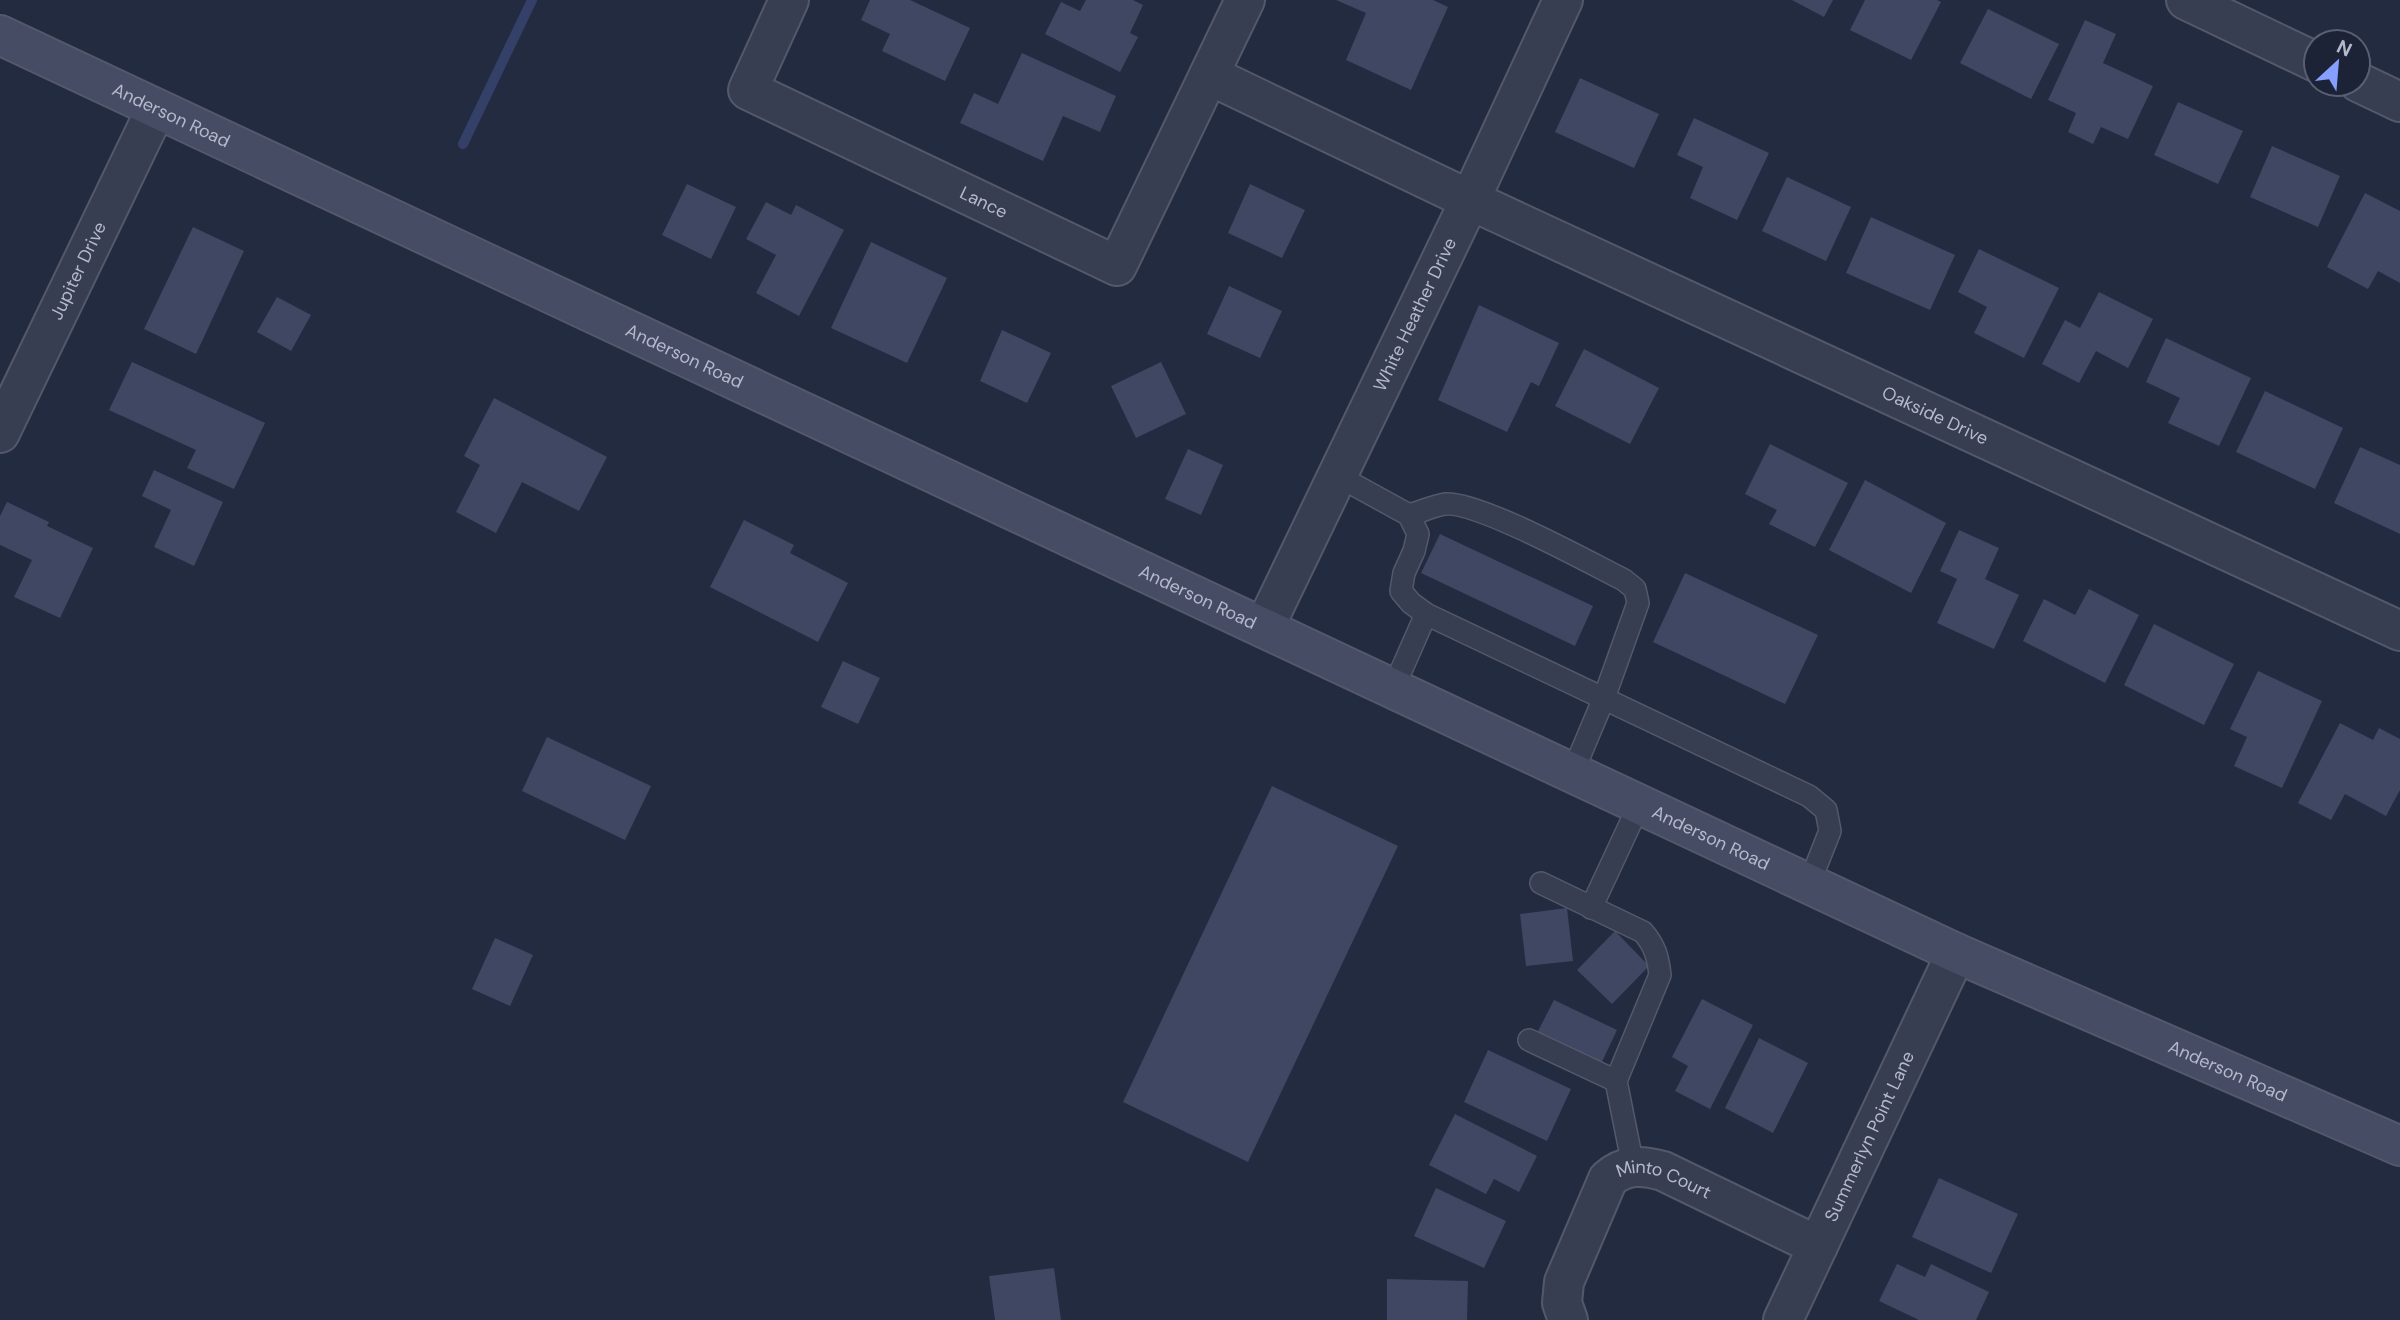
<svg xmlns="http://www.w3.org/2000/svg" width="2400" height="1320" font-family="'DM Sans',sans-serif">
  <rect width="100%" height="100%" fill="#232b41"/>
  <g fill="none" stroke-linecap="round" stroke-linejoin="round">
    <polyline stroke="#344067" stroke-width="10" points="463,144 532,0"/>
  </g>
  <g fill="#3f4762">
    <polygon points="870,0 910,0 970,28 945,81 882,51 890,34 861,20"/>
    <polygon points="1086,0 1133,0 1143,5 1130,33 1138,37 1120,72 1045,34 1061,2 1080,11"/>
    <polygon points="1336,0 1433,0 1448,7 1411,90 1346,60 1366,13"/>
    <polygon points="1792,0 1833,0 1824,17"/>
    <polygon points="1865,0 1937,0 1941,2 1911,60 1850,30"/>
    <polygon points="1988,9 2059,44 2031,99 1960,63"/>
    <polygon points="2085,20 2116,34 2103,63 2153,86 2128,139 2101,127 2093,144 2068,132 2076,113 2048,100"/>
    <polygon points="1022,53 1116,96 1100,132 1063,116 1043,161 960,123 974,93 998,104"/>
    <polygon points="1580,78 1659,114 1634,168 1555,132"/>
    <polygon points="2178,102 2243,131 2218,184 2154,155"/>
    <polygon points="1694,118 1769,153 1737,220 1690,198 1703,167 1677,155"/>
    <polygon points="2272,146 2340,176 2318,227 2250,197"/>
    <polygon points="1787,177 1851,207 1826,261 1762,231"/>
    <polygon points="687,184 736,207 711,259 662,235"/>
    <polygon points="1250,184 1305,210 1282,258 1228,233"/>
    <polygon points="2365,193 2400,211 2400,283 2378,271 2368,289 2327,267"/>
    <polygon points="766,202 791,215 796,205 844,230 799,316 756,293 776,255 746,239"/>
    <polygon points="1871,217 1955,255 1930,310 1846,273"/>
    <polygon points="193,227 244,251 196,354 144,329"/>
    <polygon points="871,242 947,278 907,363 831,328"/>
    <polygon points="1979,249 2059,288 2024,358 1974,333 1987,307 1958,292"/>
    <polygon points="1229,286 1282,311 1260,358 1207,334"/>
    <polygon points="2099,292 2153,319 2128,368 2096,351 2079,383 2042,364 2065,320 2080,328"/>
    <polygon points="277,297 311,315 291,351 257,332"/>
    <polygon points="1479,305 1559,343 1539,386 1531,382 1507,432 1438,400"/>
    <polygon points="1002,330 1051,353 1027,403 980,381"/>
    <polygon points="2166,338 2251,378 2219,446 2168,423 2180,398 2146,382"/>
    <polygon points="1584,349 1659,388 1630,444 1555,406"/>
    <polygon points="132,362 265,423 234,489 187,468 196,450 109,410"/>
    <polygon points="1161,362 1186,414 1136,438 1111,386"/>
    <polygon points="2265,391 2343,428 2315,489 2236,452"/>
    <polygon points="494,398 607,457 579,511 522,482 496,533 456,512 480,465 464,456"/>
    <polygon points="1770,444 1848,483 1815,547 1769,524 1777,510 1745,494"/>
    <polygon points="2360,447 2400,465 2400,534 2334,503"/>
    <polygon points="1188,449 1223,465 1201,515 1165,499"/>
    <polygon points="154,470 223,502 194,566 154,547 171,510 142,496"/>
    <polygon points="1865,480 1946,523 1911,593 1829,550"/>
    <polygon points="7,502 49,522 47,526 93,548 60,618 14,597 32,560 0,545 0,516"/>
    <polygon points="744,520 794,545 790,553 848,583 818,642 710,587"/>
    <polygon points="1959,530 1999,548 1985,579 2019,595 1994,649 1937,623 1957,579 1940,571"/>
    <polygon points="1440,534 1593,606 1575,646 1421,573"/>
    <polygon points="1685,573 1818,635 1785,704 1653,642"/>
    <polygon points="2089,589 2139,615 2105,683 2023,641 2044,599 2075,615"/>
    <polygon points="2154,624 2234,664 2204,725 2124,685"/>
    <polygon points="843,661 880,678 858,724 821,707"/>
    <polygon points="2258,671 2322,701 2282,788 2234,766 2247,737 2230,729"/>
    <polygon points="2340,723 2373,740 2379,728 2400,739 2400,790 2386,816 2345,794 2331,820 2298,803"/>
    <polygon points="547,737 651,786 625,840 522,791"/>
    <polygon points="1272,786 1398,846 1248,1162 1123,1102"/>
    <polygon points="1567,908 1573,961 1526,966 1520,914"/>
    <polygon points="1615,931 1649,966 1612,1004 1577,970"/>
    <polygon points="495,938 533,955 510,1006 472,989"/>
    <polygon points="1702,999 1753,1025 1710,1109 1675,1091 1688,1066 1672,1057"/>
    <polygon points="1554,1000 1617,1030 1600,1066 1536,1035"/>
    <polygon points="1759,1038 1808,1063 1773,1133 1725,1108"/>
    <polygon points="1488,1050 1571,1089 1547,1141 1464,1102"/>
    <polygon points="1455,1114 1537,1156 1519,1192 1494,1179 1486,1194 1429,1165"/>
    <polygon points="1939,1178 2018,1214 1991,1273 1912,1237"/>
    <polygon points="1436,1188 1506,1221 1484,1268 1414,1236"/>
    <polygon points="1897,1264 1925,1277 1931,1264 1989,1292 1976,1320 1919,1320 1879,1301"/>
    <polygon points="1054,1268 1061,1320 995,1320 989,1276"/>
    <polygon points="1387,1279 1468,1281 1467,1320 1387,1320"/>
  </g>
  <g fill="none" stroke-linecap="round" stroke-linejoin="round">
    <defs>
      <g id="lane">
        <polyline points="1338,476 1409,515 1418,534 1414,551 1404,573 1401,591 1411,603 1426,614 1809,796 1826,810 1830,831 1809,884"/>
        <path d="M 1409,515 C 1420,512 1433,506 1445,504 C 1478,501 1590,563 1624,580 L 1635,589 L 1638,603 L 1604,698 L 1572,774"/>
        <polyline points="1393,689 1426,614"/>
        <path d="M 1541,883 L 1643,932 C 1655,946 1658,957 1660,975 L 1616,1081 L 1633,1166"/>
        <polyline points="1591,908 1639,805"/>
        <polyline points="1529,1040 1616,1081"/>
      </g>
      <g id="street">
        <path id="s1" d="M 789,0 L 748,90 L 1117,266 L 1245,0"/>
        <polyline points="2186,0 2316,62"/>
        <path id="s2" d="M 1209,75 L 1470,200 L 2400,631"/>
        <polyline points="2358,82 2400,102"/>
        <path id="s3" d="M 0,433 L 156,109"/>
        <path id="s4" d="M 1264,628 L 1470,200 L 1563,0"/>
        <path id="s5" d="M 1568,1320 L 1562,1303 L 1564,1282 L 1608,1179 C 1625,1164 1642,1165 1663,1171 L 1818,1246"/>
        <path id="s6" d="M 1783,1320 L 1956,953"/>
      </g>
      <g id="secondary">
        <path id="s7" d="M 0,35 L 1956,953 L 2400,1146"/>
      </g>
    </defs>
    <use href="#lane" stroke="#53596b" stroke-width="24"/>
    <use href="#street" stroke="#53596b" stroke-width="42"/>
    <use href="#secondary" stroke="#53596b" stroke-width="42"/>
    <use href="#lane" stroke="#383e51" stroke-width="21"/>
    <use href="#street" stroke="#383e51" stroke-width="38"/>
    <use href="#secondary" stroke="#454c64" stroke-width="38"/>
  </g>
  <g text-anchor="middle" stroke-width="5" stroke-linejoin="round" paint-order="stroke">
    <g font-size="18" fill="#b4b9cb" stroke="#1c2336">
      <text dy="6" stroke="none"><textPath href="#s7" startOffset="189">Anderson Road</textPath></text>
      <text dy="6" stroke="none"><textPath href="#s1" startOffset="360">Lance</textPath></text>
      <text dy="6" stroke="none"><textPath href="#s3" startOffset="180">Jupiter Drive</textPath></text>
      <text dy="6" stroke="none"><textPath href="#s4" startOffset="348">White Heather Drive</textPath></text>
      <text dy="6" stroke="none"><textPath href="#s7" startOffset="756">Anderson Road</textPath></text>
      <text dy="6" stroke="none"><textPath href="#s2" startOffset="802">Oakside Drive</textPath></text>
      <text dy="6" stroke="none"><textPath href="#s7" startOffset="1323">Anderson Road</textPath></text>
      <text dy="6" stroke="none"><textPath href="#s7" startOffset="1890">Anderson Road</textPath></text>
      <text dy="6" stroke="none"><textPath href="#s7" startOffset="2457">Anderson Road</textPath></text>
      <text dy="6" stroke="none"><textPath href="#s6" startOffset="203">Summerlyn Point Lane</textPath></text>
      <text dy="6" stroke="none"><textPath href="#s5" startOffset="212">Minto Court</textPath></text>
    </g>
  </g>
  <g transform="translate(2337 63) rotate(26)"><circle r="33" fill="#1c2336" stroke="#595f72" stroke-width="2"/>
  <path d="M0-5L12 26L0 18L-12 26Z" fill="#869fff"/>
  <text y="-10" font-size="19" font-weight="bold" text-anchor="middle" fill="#b4b9cb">N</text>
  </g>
</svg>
